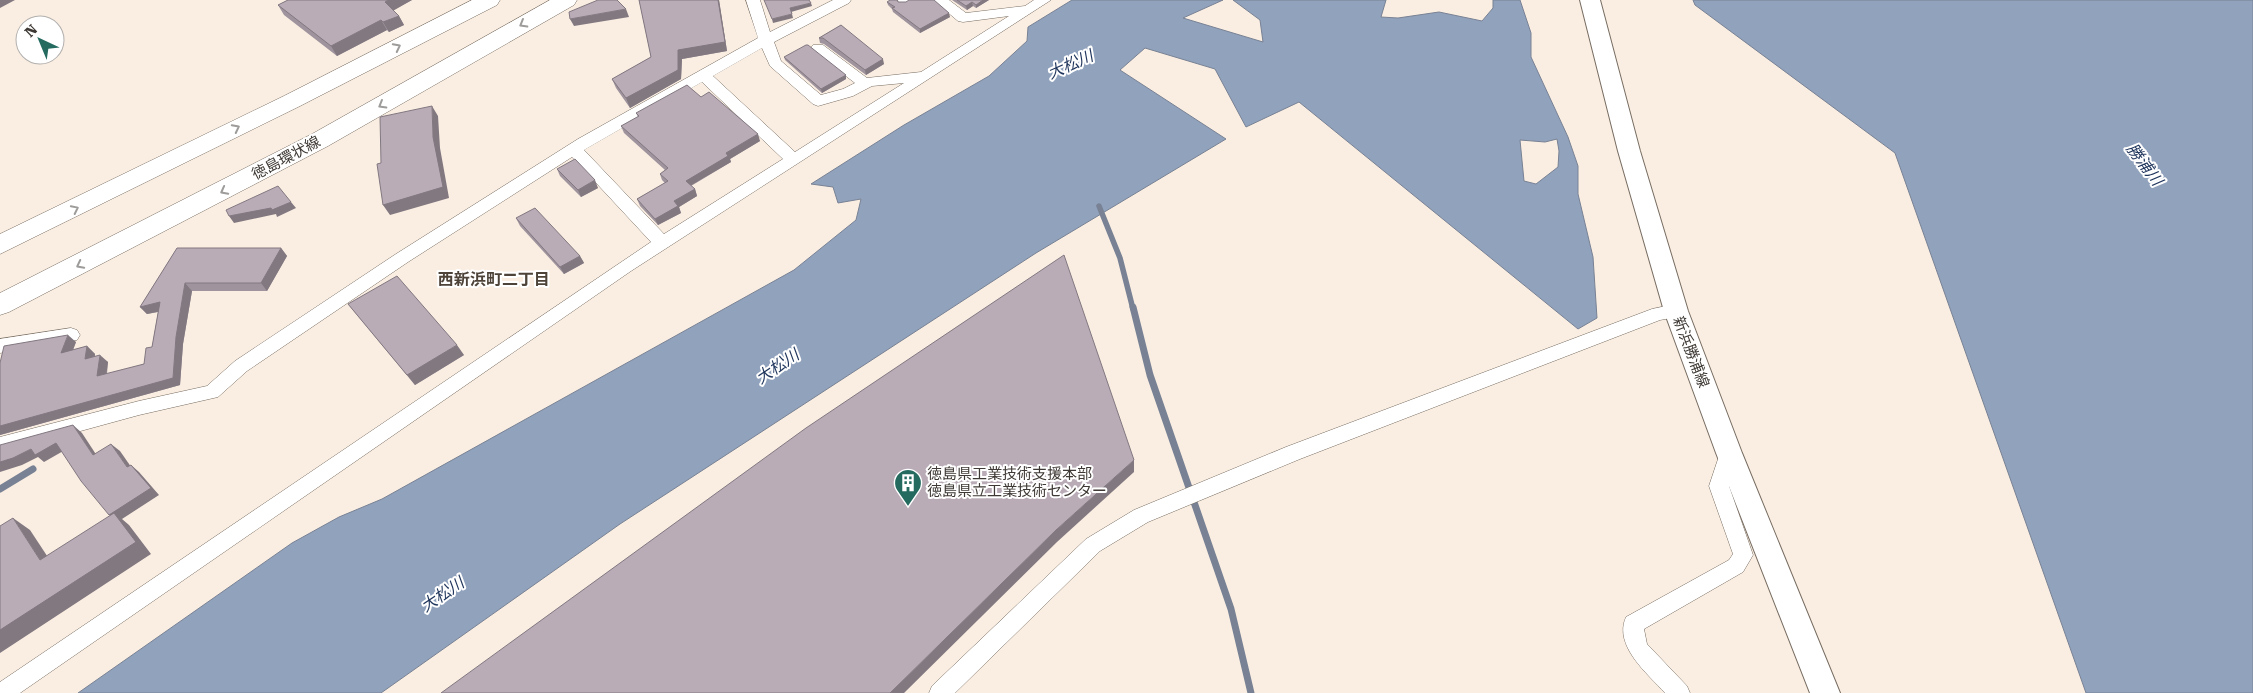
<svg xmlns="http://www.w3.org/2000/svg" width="2253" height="693" font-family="'Roboto Serif','Noto Sans JP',serif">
  <rect width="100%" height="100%" fill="#faeee2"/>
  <g fill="#91a2bd" stroke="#788294" fill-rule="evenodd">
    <path d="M 1072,0 L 1223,0 L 1183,18 L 1263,42 L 1260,20 L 1233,0 L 1386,0 L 1381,17 L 1398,18 L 1439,12 L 1482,21 L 1493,8 L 1493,0 L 1520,0 L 1531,33 L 1531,57 L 1568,137 L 1578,166 L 1578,194 L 1593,257 L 1597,318 L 1578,329 L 1299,102 L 1246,127 L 1215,69 L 1145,48 L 1120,70 L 1226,139 L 1036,253 L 620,524 L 381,693 L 78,693 L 292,543 L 339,517 L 382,499 L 794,270 L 856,220 L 861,199 L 838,203 L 833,187 L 811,184 L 904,125 L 989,76 L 1027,41 L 1028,27 ZM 1520,140 L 1545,142 L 1557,139 L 1559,151 L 1558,167 L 1536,184 L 1524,181 Z"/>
    <polygon points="1693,0 2253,0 2253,693 2086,693 1895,153 1695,5"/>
  </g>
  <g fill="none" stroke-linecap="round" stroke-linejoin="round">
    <polyline stroke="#788294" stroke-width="5.5" points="1099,206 1120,258 1133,309"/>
    <g stroke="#788294" stroke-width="7">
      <polyline points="1133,307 1150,375 1231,609 1251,693"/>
      <polyline points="0,489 33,469"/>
    </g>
    <defs>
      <g id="minor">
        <path d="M 746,0 L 760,0 L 770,32 L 833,0 L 851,0 L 849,3 L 774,42 L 781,61 L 821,95 L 843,89 L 855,83 L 813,51 L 811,48 L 813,45 L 823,45 L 867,78 L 921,72 L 1009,16 L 963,22 L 958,21 L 933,0 L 949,0 L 966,13 L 1025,6 L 1034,0 L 1051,0 L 631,271 L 20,693 L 0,693 L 0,682 L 651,242 L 572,157 L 408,262 L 247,371 L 218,397 L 139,415 L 0,453 L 0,437 L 139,401 L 207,386 L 235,361 L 396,254 L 578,139 L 758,38 ZM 762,48 L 770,66 L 813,104 L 818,106 L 853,96 L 872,86 L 904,83 L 795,152 L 713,76 ZM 702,82 L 783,159 L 664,234 L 584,150 Z"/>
        <path d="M 898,0 L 912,0 C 908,5 905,5 899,4 Z"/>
        <polygon points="1676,304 1682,306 1685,311 1682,316 1660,320 1300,459 1148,522 1100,551 955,693 929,693 932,686 1086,539 1134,510 1286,447 1652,309"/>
        <polygon points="71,328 77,330 80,335 77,340 0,353 0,339"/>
        <path d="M 1729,445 L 1736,447 L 1738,453 L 1729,486 L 1753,555 L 1743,572 L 1644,629 L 1647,644 L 1687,686 L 1690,693 L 1665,693 C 1648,674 1613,646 1626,617 L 1729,560 L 1733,554 L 1709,486 L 1722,447 Z"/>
      </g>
      <polygon id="secondary" points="1580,0 1600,0 1640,151 1688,311 1742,453 1840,693 1810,693 1716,453 1664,311 1618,151"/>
      <g id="primary">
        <polygon points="472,0 500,0 497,5 300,106 0,254 0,234 284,96"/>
        <polygon points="550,0 577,0 574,5 328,146 9,312 0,315 0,293 312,134"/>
      </g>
    </defs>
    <use href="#minor" stroke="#776c61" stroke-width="1"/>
    <use href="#secondary" stroke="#776c61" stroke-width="2"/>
    <use href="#primary" stroke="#776c61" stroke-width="1"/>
    <use href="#minor" fill="#fff" fill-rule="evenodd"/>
    <use href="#secondary" fill="#fff" fill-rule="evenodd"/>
    <use href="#primary" fill="#fff" fill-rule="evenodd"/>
  </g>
  <g fill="#9f949d">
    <polygon points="288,0 412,0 393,10 399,16 404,25 389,32 387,30 337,56 284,15 278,5"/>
    <polygon points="639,0 719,0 727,51 682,59 681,79 630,108 616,88 612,79 651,57"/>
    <polygon points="952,0 989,0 976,8 973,6 967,10"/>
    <polygon points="887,2 906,2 950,17 920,33 893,12 892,9 888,5"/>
    <polygon points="841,25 884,64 866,75 824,44 820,43 819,38"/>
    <polygon points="784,57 846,79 822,93 785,60"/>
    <polygon points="701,97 760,141 730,159 731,162 691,186 695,189 697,196 679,207 681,213 658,225 640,206 637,199 665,183 662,180 660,174 665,170 624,133 621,126 638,117 636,113"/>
    <polygon points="557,169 598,188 581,197 560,176"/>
    <polygon points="516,218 580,256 584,263 564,274 520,226"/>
    <polygon points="177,248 281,248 287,256 267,291 192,291 183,344 180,385 0,435 0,363 76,342 73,350 87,346 95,354 95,356 108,362 107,374 144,364 152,347 158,312 147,314 140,307"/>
    <polygon points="348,304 464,355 415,385"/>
  </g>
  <g fill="#827880">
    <polygon points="0,0 15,0 0,8"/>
    <polygon points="388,0 412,0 391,12 385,2"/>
    <polygon points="718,0 719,0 727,51 682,59 681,79 630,108 626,98"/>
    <polygon points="983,0 989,0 976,8 976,5"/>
    <polygon points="972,2 973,6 967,10 966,6"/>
    <polygon points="811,3 812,6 791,12 790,8"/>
    <polygon points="626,9 629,17 574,26 570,19"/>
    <polygon points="949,13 950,17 920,33 920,29"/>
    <polygon points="792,14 793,18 773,23 772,19"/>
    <polygon points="399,16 404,25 389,32 383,22"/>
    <polygon points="381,20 387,30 337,56 331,46"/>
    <polygon points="883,59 884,64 866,75 865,70"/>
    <polygon points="846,75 846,79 822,93 821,89"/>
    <polygon points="432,106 438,116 440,148 449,198 390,215 383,205 433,137"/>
    <polygon points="758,134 760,141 730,159 731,162 688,187 686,181 726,153"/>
    <polygon points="595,180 598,188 581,197 578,190"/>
    <polygon points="695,189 697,196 679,207 681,213 658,225 655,219 674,201"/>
    <polygon points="291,202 296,208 277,217 276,214 234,223 229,216"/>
    <polygon points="281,248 287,256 267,291 261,283"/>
    <polygon points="580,256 584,263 564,274 560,267"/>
    <polygon points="185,283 192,291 183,344 180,385 0,435 0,426 173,378 176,337"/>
    <polygon points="160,302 167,310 147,314 140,307"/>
    <polygon points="68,335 76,342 69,360 61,353"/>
    <polygon points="457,345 464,355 415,385 407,375"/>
    <polygon points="87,346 95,354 93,366 85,359"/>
    <polygon points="100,355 108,362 105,384 97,376"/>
    <polygon points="73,425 82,433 101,462 93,455"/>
    <polygon points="56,443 65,450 44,462 38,457 22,465 0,472 0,462 31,449"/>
    <polygon points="111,444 120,451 136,474 127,467"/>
    <polygon points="1134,460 1134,472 1057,542 904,693 890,693 1056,530"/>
    <polygon points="131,465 139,472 159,495 122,519 129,525 151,554 0,653 0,630 117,522 109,515"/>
    <polygon points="13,518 30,530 57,571 40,560"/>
  </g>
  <g fill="#b9acb7" stroke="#827880">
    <polygon points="288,0 388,0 385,2 399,16 383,22 381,20 331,46 278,5"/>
    <polygon points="598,0 617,0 626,9 570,19 569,12"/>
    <polygon points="639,0 718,0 725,42 678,50 678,70 626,98 612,79 651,57"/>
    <polygon points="764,0 809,0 811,3 790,8 792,14 772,19"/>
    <polygon points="890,0 897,0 898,2 906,2 909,0 934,0 949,13 920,29 892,8 895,7 887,2"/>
    <polygon points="957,0 983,0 976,5 972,2 966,6"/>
    <polygon points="841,25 883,59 865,70 823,38 819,38"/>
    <polygon points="806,45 808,45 846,75 821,89 784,57"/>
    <polygon points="687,85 701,97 709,92 758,134 726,153 728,156 686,181 695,189 674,201 678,206 655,219 637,199 668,181 660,174 668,168 621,126 639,116 636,113"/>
    <polygon points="432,106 433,137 443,187 383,205 377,164 381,163 380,117"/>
    <polygon points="575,159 595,180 578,190 557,169"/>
    <polygon points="278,186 291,202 272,210 271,208 229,216 226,210"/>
    <polygon points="535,208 580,256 560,267 516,218"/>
    <polygon points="177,248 281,248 261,283 185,283 176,337 173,378 0,426 0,363 4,346 68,335 61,353 87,346 85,359 100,355 97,376 144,364 146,348 152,347 160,302 140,307"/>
    <polygon points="1064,255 1134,460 1056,530 890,693 441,693 806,428"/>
    <polygon points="397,276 457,345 407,375 348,304"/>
    <polygon points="73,425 93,455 111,444 127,467 131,465 151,488 109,515 81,481 56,443 35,455 31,449 13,458 0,462 0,445"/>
    <polygon points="114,513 136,542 0,630 0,526 13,518 40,560"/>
  </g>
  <defs><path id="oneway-chevron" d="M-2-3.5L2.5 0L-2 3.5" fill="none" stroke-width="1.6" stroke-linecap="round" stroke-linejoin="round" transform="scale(1.25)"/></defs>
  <g stroke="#9e9c9a">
    <use href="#oneway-chevron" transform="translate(523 24) rotate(150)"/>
    <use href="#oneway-chevron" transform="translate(397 47) rotate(-27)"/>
    <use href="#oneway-chevron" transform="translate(382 105) rotate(150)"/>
    <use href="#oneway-chevron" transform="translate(236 128) rotate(-27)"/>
    <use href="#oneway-chevron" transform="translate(224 191) rotate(152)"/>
    <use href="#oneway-chevron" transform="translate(75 209) rotate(-26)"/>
    <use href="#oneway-chevron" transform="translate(80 265) rotate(153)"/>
  </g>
  <defs>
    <symbol id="building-pin" viewBox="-11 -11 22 30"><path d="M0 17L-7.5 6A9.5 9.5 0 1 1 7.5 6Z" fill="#246a5f" stroke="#fff"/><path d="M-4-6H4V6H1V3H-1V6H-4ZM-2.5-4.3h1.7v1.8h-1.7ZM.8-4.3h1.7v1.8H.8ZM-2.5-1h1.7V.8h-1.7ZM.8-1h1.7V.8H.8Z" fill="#fff"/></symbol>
  </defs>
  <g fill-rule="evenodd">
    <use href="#building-pin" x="892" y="467" width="32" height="43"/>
  </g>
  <g text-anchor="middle" stroke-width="4" stroke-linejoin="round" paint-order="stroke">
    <g font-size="15" fill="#3e3934" stroke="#fff">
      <text transform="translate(286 158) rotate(-28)" y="5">徳島環状線</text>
      <text transform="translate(1691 352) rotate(69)" y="5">新浜勝浦線</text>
    </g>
    <g font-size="15" fill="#3e3934" stroke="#fff" text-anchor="start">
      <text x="927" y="479">徳島県工業技術支援本部<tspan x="927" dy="17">徳島県立工業技術センター</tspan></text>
    </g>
    <g font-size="16" font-style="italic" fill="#1f355c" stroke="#fff">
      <text transform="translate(1070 64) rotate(-24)" y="6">大松川</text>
      <text transform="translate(2145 164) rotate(53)" y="6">勝浦川</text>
      <text transform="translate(777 366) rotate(-34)" y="6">大松川</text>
      <text transform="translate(442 594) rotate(-34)" y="6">大松川</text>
    </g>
    <g font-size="16" font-weight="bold" fill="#4d4339" stroke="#fff">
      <text x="494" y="285">西新浜町二丁目</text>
    </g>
  </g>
  <g transform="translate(40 40) rotate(316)"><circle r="24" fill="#ffffff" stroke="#b2b0ae"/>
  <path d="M0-4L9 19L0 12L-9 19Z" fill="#246a5f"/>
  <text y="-8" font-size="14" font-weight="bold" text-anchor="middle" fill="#3e3934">N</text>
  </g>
</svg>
